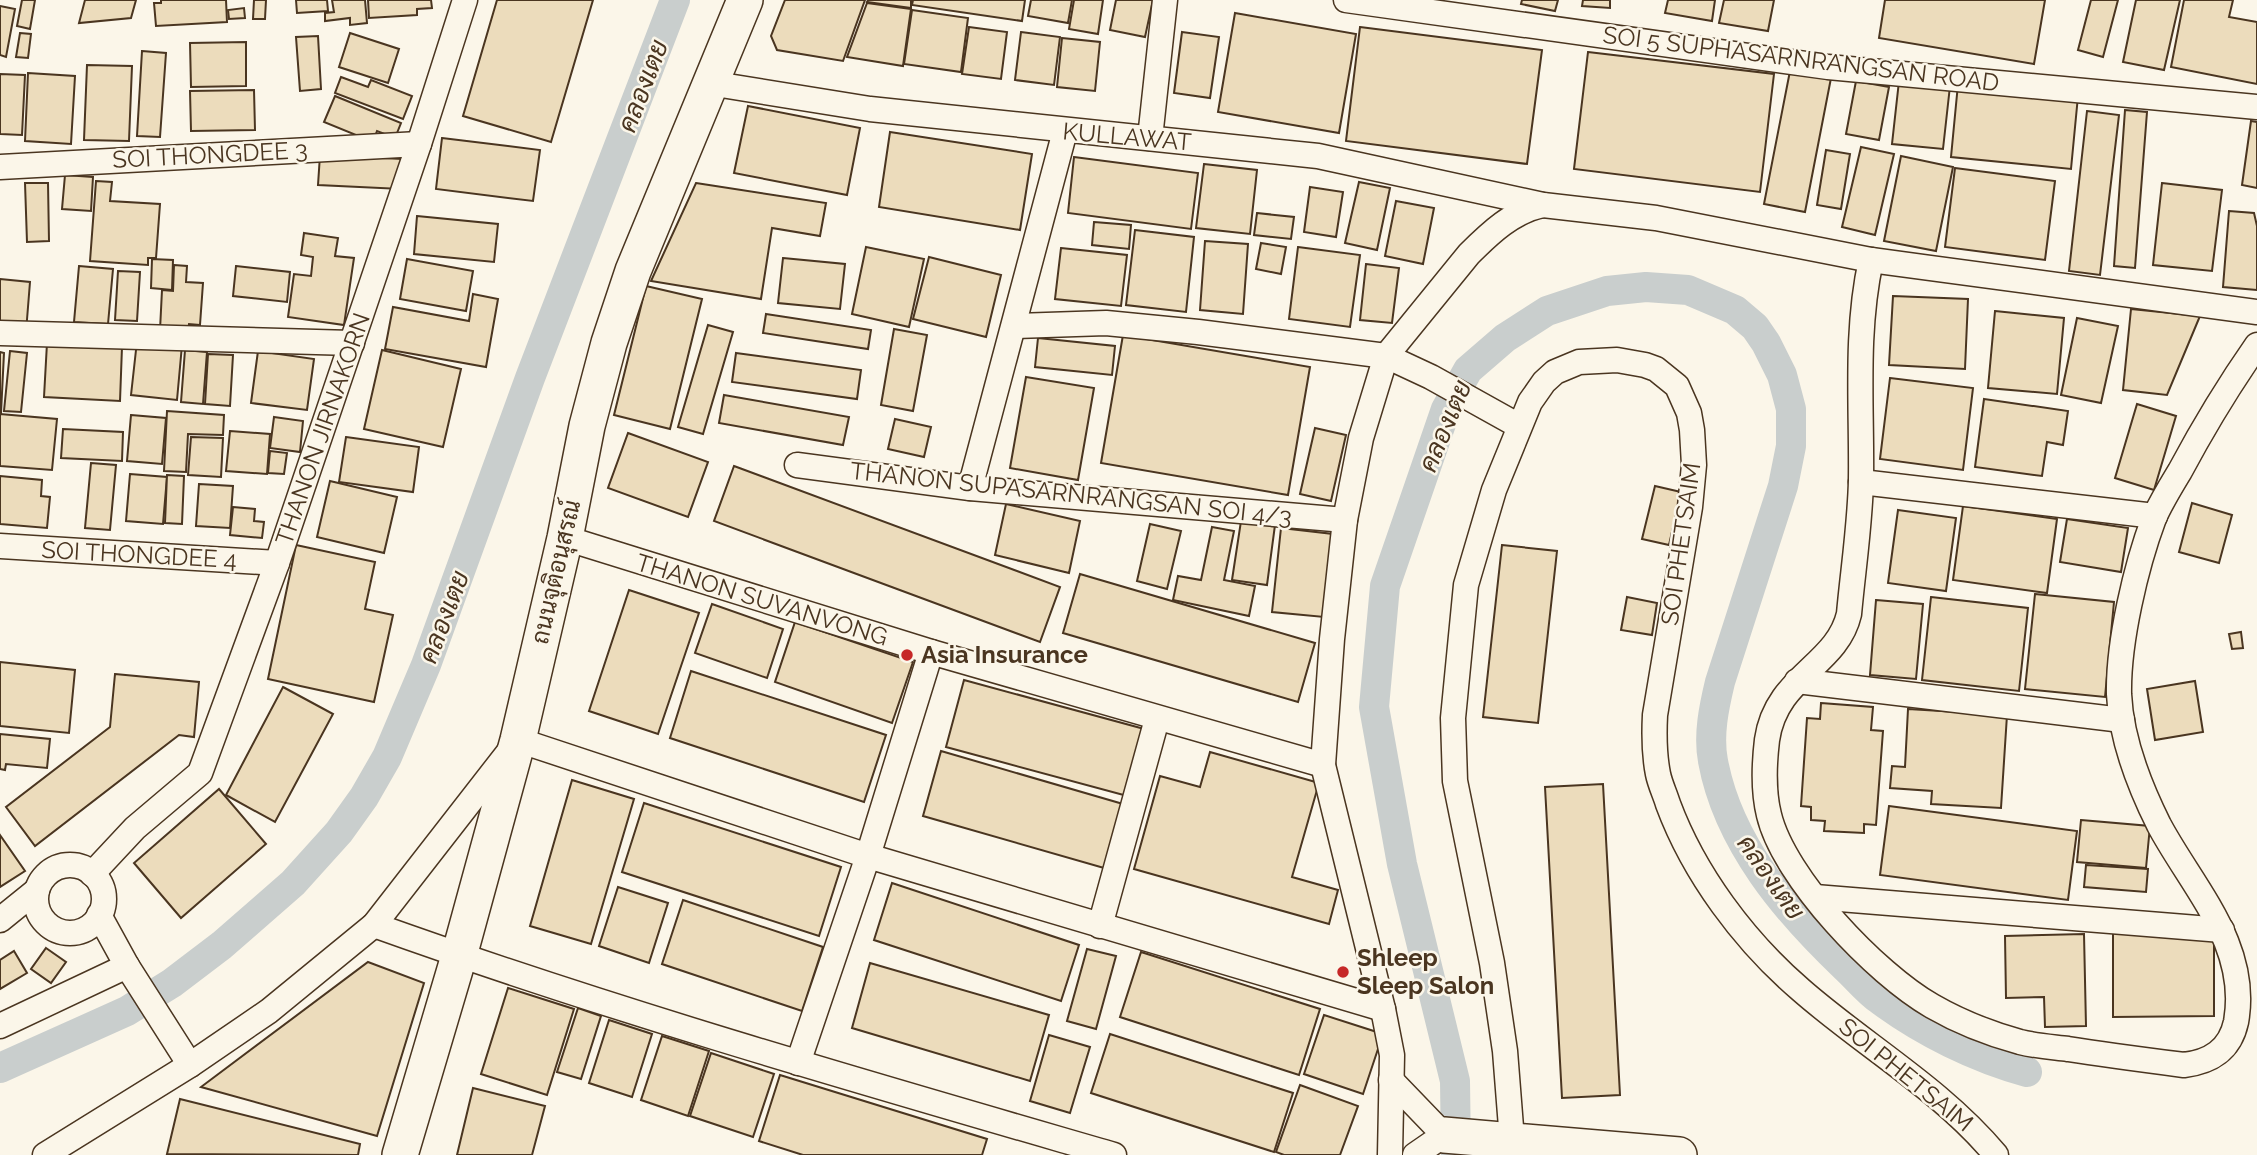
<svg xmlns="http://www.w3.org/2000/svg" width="2257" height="1155" font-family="Raleway,Sarabun,sans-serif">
  <rect width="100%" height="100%" fill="#fbf6e9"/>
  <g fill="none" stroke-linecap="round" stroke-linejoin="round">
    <g stroke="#c9cecd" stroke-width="30">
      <polyline points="0,1068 127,1011 172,983 222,945 293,883 339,832 364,797 387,757 426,665 530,378 675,0"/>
      <path d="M 1456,1155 L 1455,1081 L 1402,864 L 1374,707 L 1385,586 L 1446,409 L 1468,370 L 1505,338 L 1547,311 L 1607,291 L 1646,287 L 1688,290 L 1735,310 L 1755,327 L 1766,343 L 1782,375 L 1791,409 L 1791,446 L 1783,486 L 1720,682 C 1714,707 1708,735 1713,761 C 1728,843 1787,912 1845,967 C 1857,978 1867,991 1880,1000 C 1923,1032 1976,1058 2027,1072"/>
    </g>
  </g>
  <g fill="#ecdcbc" stroke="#4a3520" stroke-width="2">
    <polygon points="22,0 35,0 30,29 17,26"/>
    <polygon points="85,0 136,0 131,18 79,23"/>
    <polygon points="161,0 226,0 227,22 156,26 154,3 161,3"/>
    <polygon points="254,0 266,0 265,19 253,19"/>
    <polygon points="296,0 327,0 328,11 297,13"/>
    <polygon points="332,0 365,0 367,23 350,25 350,18 325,21 325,13 334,12"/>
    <polygon points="368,0 431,0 432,8 417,9 417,15 369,18"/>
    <polygon points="497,0 593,0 551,142 463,116"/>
    <polygon points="785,0 865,0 843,61 777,50 771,36"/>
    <polygon points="868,0 911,0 911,8 867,2"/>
    <polygon points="913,0 1025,0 1022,21 912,5"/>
    <polygon points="1031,0 1072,0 1068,23 1028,16"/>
    <polygon points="1074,0 1103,0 1098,34 1069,29"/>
    <polygon points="1116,0 1153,0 1145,37 1110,30"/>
    <polygon points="1522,0 1558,0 1555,11 1521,4"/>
    <polygon points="1583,0 1610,0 1610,8 1582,6"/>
    <polygon points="1668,0 1715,0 1712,21 1665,13"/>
    <polygon points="1724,0 1774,0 1768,31 1719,23"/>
    <polygon points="1885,0 2045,0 2034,64 1879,38"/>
    <polygon points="2091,0 2118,0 2103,57 2078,50"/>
    <polygon points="2136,0 2180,0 2164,70 2123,62"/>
    <polygon points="2184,0 2233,0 2229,17 2257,22 2257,84 2171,67"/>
    <polygon points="867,3 911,9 903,66 847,57"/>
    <polygon points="0,6 15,9 6,57 0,55"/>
    <polygon points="244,8 245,18 229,19 228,10"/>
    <polygon points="912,10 968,18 961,72 904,64"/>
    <polygon points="1235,13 1356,34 1339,133 1218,112"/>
    <polygon points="969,27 1007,32 1001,79 962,74"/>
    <polygon points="1360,27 1542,50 1527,164 1346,141"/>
    <polygon points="1021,32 1060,37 1054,85 1015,80"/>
    <polygon points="1182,32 1219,37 1210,98 1174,93"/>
    <polygon points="20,33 31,34 28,58 16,57"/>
    <polygon points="350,33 399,49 388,83 339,67"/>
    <polygon points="318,36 321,89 300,91 296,37"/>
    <polygon points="1062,38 1100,42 1095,91 1057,87"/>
    <polygon points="246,42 246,86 191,87 190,43"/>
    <polygon points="142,51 166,53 160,137 137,136"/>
    <polygon points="1588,52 1774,74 1760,192 1574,169"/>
    <polygon points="87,65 132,66 129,141 84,140"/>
    <polygon points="1790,71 1831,78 1805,212 1764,204"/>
    <polygon points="28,73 75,76 71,144 25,141"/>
    <polygon points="0,74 25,75 22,135 0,134"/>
    <polygon points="341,77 368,87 371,80 412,96 403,119 335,93"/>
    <polygon points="1856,81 1889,87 1879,140 1846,134"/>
    <polygon points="1899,81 1950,86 1943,149 1892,144"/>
    <polygon points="1958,84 2078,96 2071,169 1951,157"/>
    <polygon points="254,90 255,130 191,131 190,91"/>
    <polygon points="335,96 401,123 395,138 377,131 373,142 324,122"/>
    <polygon points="748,106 860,128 847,195 734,173"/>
    <polygon points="2125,110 2147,112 2135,268 2114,266"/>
    <polygon points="2087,111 2119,115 2100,275 2069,271"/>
    <polygon points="2251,121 2257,122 2257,188 2242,185"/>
    <polygon points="890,132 1032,154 1020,230 879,207"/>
    <polygon points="442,138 540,150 533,201 436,189"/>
    <polygon points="1861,147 1894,154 1875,235 1842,227"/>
    <polygon points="1826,150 1850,154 1841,209 1817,205"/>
    <polygon points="320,155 403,159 401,189 318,185"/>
    <polygon points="1901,156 1953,167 1936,251 1884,241"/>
    <polygon points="1074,157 1198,173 1191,229 1068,213"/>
    <polygon points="1204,164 1257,170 1250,234 1196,228"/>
    <polygon points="1955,168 2055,181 2045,260 1945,247"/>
    <polygon points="65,175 93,177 91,211 62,209"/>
    <polygon points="96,181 112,182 110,201 160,204 156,258 148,258 148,265 90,261"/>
    <polygon points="1359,182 1390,188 1377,250 1345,243"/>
    <polygon points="25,183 48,183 49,241 27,242"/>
    <polygon points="696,183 826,203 820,236 772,228 761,299 651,281"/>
    <polygon points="2162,183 2222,190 2212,271 2153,265"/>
    <polygon points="1310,187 1343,192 1336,237 1304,232"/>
    <polygon points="1396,201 1434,208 1423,264 1385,256"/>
    <polygon points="2229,211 2254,213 2257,226 2257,290 2223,287"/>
    <polygon points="1257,213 1294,217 1291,239 1254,235"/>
    <polygon points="417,216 498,224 494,262 414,254"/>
    <polygon points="1094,222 1131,225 1129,249 1092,245"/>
    <polygon points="1135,230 1194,237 1186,312 1126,305"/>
    <polygon points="304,233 338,238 335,256 354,258 344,325 288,317 294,274 311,276 313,257 301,255"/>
    <polygon points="1205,241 1248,244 1243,314 1200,310"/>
    <polygon points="1261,243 1286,247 1281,274 1256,269"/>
    <polygon points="866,247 924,259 909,327 852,314"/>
    <polygon points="1298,247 1360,255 1350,327 1289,319"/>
    <polygon points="1061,248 1127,255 1121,306 1055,299"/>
    <polygon points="929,257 1001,275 986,337 913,319"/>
    <polygon points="783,258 845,264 840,309 778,303"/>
    <polygon points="152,259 173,260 172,290 151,288"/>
    <polygon points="407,259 473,271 466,311 400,299"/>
    <polygon points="1366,264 1399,268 1392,323 1360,320"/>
    <polygon points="174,265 187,266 186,282 203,283 200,325 189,324 188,331 160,330 162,290 173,291"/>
    <polygon points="79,266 113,269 108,324 74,322"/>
    <polygon points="236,266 290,272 287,302 233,296"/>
    <polygon points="118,271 140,272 137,321 115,320"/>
    <polygon points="0,279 30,282 26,332 0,330"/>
    <polygon points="646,286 702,299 670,429 614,415"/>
    <polygon points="473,294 498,299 486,367 385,349 393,307 469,321"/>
    <polygon points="1893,296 1968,299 1965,369 1889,365"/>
    <polygon points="2131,309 2200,316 2167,395 2123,390"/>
    <polygon points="1995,311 2064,318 2057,394 1988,388"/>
    <polygon points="766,314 871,330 868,349 763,333"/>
    <polygon points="2077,318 2118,326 2101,403 2061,395"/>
    <polygon points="708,325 733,332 703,434 678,427"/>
    <polygon points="894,329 927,335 913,411 881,405"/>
    <polygon points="1123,335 1310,367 1288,495 1101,463"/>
    <polygon points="1038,338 1115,346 1112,375 1035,367"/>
    <polygon points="137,341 182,345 177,400 131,395"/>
    <polygon points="47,343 122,347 120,401 44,397"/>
    <polygon points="185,350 207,352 203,404 181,402"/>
    <polygon points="382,350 461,369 443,447 364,429"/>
    <polygon points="10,351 27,353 21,412 4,411"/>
    <polygon points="258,351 314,359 307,410 251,403"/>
    <polygon points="0,352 4,353 1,413 0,412"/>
    <polygon points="736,353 861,370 857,399 732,382"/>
    <polygon points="208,354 233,355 230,406 205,404"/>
    <polygon points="1026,377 1094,388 1078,480 1010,468"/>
    <polygon points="1890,378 1973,388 1963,470 1880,459"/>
    <polygon points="724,395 849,417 843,445 719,423"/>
    <polygon points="1984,399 2068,411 2063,445 2047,442 2042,476 1975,467"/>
    <polygon points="2137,404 2176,416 2154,490 2115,478"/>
    <polygon points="167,411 224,415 223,435 188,434 186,472 164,471"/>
    <polygon points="0,414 57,419 52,470 0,466"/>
    <polygon points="131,415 166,418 162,464 127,461"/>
    <polygon points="274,417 303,421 300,452 270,448"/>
    <polygon points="895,419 931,427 924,457 888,449"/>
    <polygon points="1315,428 1346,435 1331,501 1300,494"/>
    <polygon points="63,429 123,432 122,461 61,458"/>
    <polygon points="230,431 270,434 267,474 226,471"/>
    <polygon points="628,433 708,462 688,517 608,488"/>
    <polygon points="191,437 223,438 221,477 188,475"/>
    <polygon points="346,437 419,447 413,492 339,482"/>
    <polygon points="270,451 287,453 284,474 268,473"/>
    <polygon points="91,463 116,465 110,530 85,528"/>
    <polygon points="734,466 1060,587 1040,642 714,521"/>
    <polygon points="130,474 167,477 163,524 126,521"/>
    <polygon points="167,475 184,476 182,524 165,523"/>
    <polygon points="0,476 42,480 41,496 50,497 47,528 0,524"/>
    <polygon points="330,481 397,497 384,553 317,537"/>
    <polygon points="199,484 233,486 230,528 196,526"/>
    <polygon points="1655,486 1681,492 1669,545 1642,539"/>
    <polygon points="2192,503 2232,515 2219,563 2179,552"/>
    <polygon points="1006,504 1080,521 1069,573 995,555"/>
    <polygon points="1963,506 2057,519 2047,593 1953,580"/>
    <polygon points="233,507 255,509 254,521 264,522 262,538 230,535"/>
    <polygon points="1898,510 1956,518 1946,591 1888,583"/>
    <polygon points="2067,519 2128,528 2121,572 2060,562"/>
    <polygon points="1241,521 1275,525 1267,585 1232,580"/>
    <polygon points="1150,524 1181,531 1167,589 1137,581"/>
    <polygon points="1212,527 1234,531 1224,580 1255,586 1249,616 1173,600 1178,576 1201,580"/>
    <polygon points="1281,528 1333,534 1324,617 1272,612"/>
    <polygon points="296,545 375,562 365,609 393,615 374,702 268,679"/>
    <polygon points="1502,545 1557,551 1538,723 1483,717"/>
    <polygon points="1080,574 1315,643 1298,702 1063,633"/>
    <polygon points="629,590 699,613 658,734 589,711"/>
    <polygon points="2035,594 2114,602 2105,697 2025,689"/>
    <polygon points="1627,597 1657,603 1652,635 1621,630"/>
    <polygon points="1931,597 2028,608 2019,691 1922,680"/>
    <polygon points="1876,600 1923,604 1916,679 1870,675"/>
    <polygon points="712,604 783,629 767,678 695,653"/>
    <polygon points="795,622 913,662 892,723 775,682"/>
    <polygon points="2241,632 2243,648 2232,649 2229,634"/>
    <polygon points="0,662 75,670 69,733 0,726"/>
    <polygon points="691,671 886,735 864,802 670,738"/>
    <polygon points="115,674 199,682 194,737 179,735 35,846 6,807 110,727"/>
    <polygon points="964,680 1148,730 1131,797 946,747"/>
    <polygon points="2195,681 2203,732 2155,740 2147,689"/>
    <polygon points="283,687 333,714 275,822 226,795"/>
    <polygon points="1821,703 1873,707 1871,730 1883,731 1876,825 1864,824 1864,833 1824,831 1825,821 1811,820 1811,807 1801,806 1807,718 1820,719"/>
    <polygon points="1908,709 2007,715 2001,808 1931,804 1932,791 1890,788 1892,766 1905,767"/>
    <polygon points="0,734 50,739 47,768 6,764 5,770 0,769"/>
    <polygon points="941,751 1123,804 1104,868 923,816"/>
    <polygon points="1210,752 1319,783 1292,877 1338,890 1329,924 1134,869 1160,776 1200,787"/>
    <polygon points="572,780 634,799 591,944 530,926"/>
    <polygon points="1603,784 1620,1095 1562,1098 1545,787"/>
    <polygon points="219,789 266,844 181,918 134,863"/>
    <polygon points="644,803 841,867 819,936 622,872"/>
    <polygon points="1889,806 2077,831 2068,900 1880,875"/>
    <polygon points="2081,820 2150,826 2146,868 2077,862"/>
    <polygon points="0,835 25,871 0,887"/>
    <polygon points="2086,865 2148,869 2146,892 2084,887"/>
    <polygon points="892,883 1079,945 1061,1001 874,940"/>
    <polygon points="618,887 668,903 649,963 599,946"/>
    <polygon points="683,900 823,947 802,1011 662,964"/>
    <polygon points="2214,932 2214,1016 2113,1017 2113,933"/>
    <polygon points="2084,934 2086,1026 2045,1027 2044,997 2006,998 2005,936"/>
    <polygon points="46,948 66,962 51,983 31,969"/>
    <polygon points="1087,949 1116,956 1096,1029 1067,1021"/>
    <polygon points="14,951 27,973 0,989 0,960"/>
    <polygon points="1141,952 1320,1009 1299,1075 1120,1017"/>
    <polygon points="368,962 424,983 377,1136 201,1087"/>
    <polygon points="870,963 1049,1015 1030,1081 852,1028"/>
    <polygon points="508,988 574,1009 547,1095 481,1074"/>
    <polygon points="578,1008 601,1016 581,1079 557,1072"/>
    <polygon points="1324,1015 1383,1034 1363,1094 1304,1074"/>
    <polygon points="609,1020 652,1034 632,1097 589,1083"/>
    <polygon points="1110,1034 1293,1093 1274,1152 1091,1093"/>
    <polygon points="1049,1035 1090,1047 1070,1113 1030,1101"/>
    <polygon points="662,1036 709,1051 688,1116 641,1100"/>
    <polygon points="711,1053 774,1074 753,1137 690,1116"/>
    <polygon points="780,1075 987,1139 982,1155 803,1155 759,1141"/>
    <polygon points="1300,1085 1358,1106 1340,1155 1284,1155 1276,1152"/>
    <polygon points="473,1088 545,1106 532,1155 457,1155"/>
    <polygon points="180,1099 360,1144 358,1155 167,1154"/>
  </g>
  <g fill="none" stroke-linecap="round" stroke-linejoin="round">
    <defs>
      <g id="street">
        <polyline points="1346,0 1828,67 2257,107"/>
        <polyline points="709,83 870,109 1318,156 1543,205 1656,218 1871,260 2257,312"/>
        <polyline points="1150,138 1165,0"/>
        <polyline points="0,167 419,144"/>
        <path d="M 1871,260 C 1855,333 1862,406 1861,480 C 1860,525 1853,570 1849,614 C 1837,666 1776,676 1767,740 C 1764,765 1763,791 1769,815 C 1784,878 1876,974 1932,1006 C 1958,1021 1991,1034 2020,1042 C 2036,1046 2052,1047 2068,1049 C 2106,1055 2145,1060 2184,1065 C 2210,1062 2230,1050 2236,1022 C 2250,945 2192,887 2159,825 C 2139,785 2121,739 2119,694 C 2118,642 2136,566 2154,518 C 2161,502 2171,486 2180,471 C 2203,428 2229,385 2257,345"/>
        <polyline points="1014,326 1106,323 1198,332 1386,356 1431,377 1519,426"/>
        <polyline points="0,333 352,343"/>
        <polyline points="797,465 970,488 1345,520"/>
        <polyline points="1861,482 2155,516"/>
        <polyline points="970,488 1065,131"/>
        <polyline points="565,538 931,652 1323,765"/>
        <polyline points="0,546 277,563"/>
        <polyline points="1797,681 2122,720"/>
        <circle cx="70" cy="899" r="34"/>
        <polyline points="92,874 135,828 200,773 277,563 419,144 465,0"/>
        <polyline points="1815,897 2222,930"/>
        <polyline points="99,915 127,966 190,1065"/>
        <polyline points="0,920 37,890"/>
        <path d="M 374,925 C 617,1012 866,1083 1114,1155"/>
        <polyline points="1100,926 1157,719"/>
        <polyline points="0,1026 127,966"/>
        <polyline points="798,1063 868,856 931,652"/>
        <polyline points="1391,1080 1444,1135 1415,1155"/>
        <path d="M 1512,1140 L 1505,1051 L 1492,963 L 1455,781 L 1453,718 L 1466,585 L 1494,490 L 1530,402 L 1544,382 L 1555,372 L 1579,362 L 1617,360 L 1645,365 L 1656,369 L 1677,386 L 1689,413 L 1692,430 L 1694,465 L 1690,507 L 1655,715 C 1654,735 1654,754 1658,774 C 1660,784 1665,794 1668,804 C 1694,874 1744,941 1801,990 C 1865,1046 1941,1089 1996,1155"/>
        <polyline points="45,1155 190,1065 269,1011 374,925 518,740 868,856 1383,1009"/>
        <path d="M 1390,1155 L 1392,1055 L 1383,1009 L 1323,765 L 1332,639 L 1345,520 L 1361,438 L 1386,356 L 1469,254 C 1490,233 1513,211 1543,205"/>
      </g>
      <g id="secondary">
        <polyline points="1444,1135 1679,1155"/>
        <polyline points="400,1155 459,956 518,740 565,538 587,426 609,343 633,271 745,0"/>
      </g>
    </defs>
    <use href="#street" stroke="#4a3520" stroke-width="27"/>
    <use href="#secondary" stroke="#4a3520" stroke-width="38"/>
    <use href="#street" stroke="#fbf6e9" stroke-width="24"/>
    <use href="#secondary" stroke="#fbf6e9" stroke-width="35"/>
  </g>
  <g fill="#c62828" stroke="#fbf6e9" stroke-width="2.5">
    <circle cx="907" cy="655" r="7"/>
    <circle cx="1343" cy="972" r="7"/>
  </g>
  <g text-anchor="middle" stroke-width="5" stroke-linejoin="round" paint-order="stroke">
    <g font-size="24" fill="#4a3520" stroke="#fbf6e9">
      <text transform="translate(1801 59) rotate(7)" y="8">SOI 5 SUPHASARNRANGSAN ROAD</text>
      <text transform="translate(1127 137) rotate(5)" y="8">KULLAWAT</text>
      <text transform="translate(210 155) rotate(-3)" y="8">SOI THONGDEE 3</text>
      <text transform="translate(323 429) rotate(-71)" y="8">THANON JIRNAKORN</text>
      <text transform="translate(1071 494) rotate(6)" y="8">THANON SUPASARNRANGSAN SOI 4/3</text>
      <text transform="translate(1681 544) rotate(-82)" y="8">SOI PHETSAIM</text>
      <text transform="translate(139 555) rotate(3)" y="8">SOI THONGDEE 4</text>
      <text transform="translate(556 572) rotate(-77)" y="8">ถนนจุติอนุสรณ์</text>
      <text transform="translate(762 600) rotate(17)" y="8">THANON SUVANVONG</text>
      <text transform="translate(1906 1075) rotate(39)" y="8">SOI PHETSAIM</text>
    </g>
    <g font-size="24" font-weight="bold" fill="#4a3520" stroke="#fbf6e9" text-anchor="start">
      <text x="921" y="663">Asia Insurance</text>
      <text x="1357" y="966">Shleep<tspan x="1357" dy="28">Sleep Salon</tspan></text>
    </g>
    <g font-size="26" font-style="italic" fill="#4a3520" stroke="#fbf6e9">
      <text transform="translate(643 86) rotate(-69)" y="9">คลองเตย</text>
      <text transform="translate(1445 426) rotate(-67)" y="9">คลองเตย</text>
      <text transform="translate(444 617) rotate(-69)" y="9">คลองเตย</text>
      <text transform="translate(1771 877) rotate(55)" y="9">คลองเตย</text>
    </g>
  </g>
</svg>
